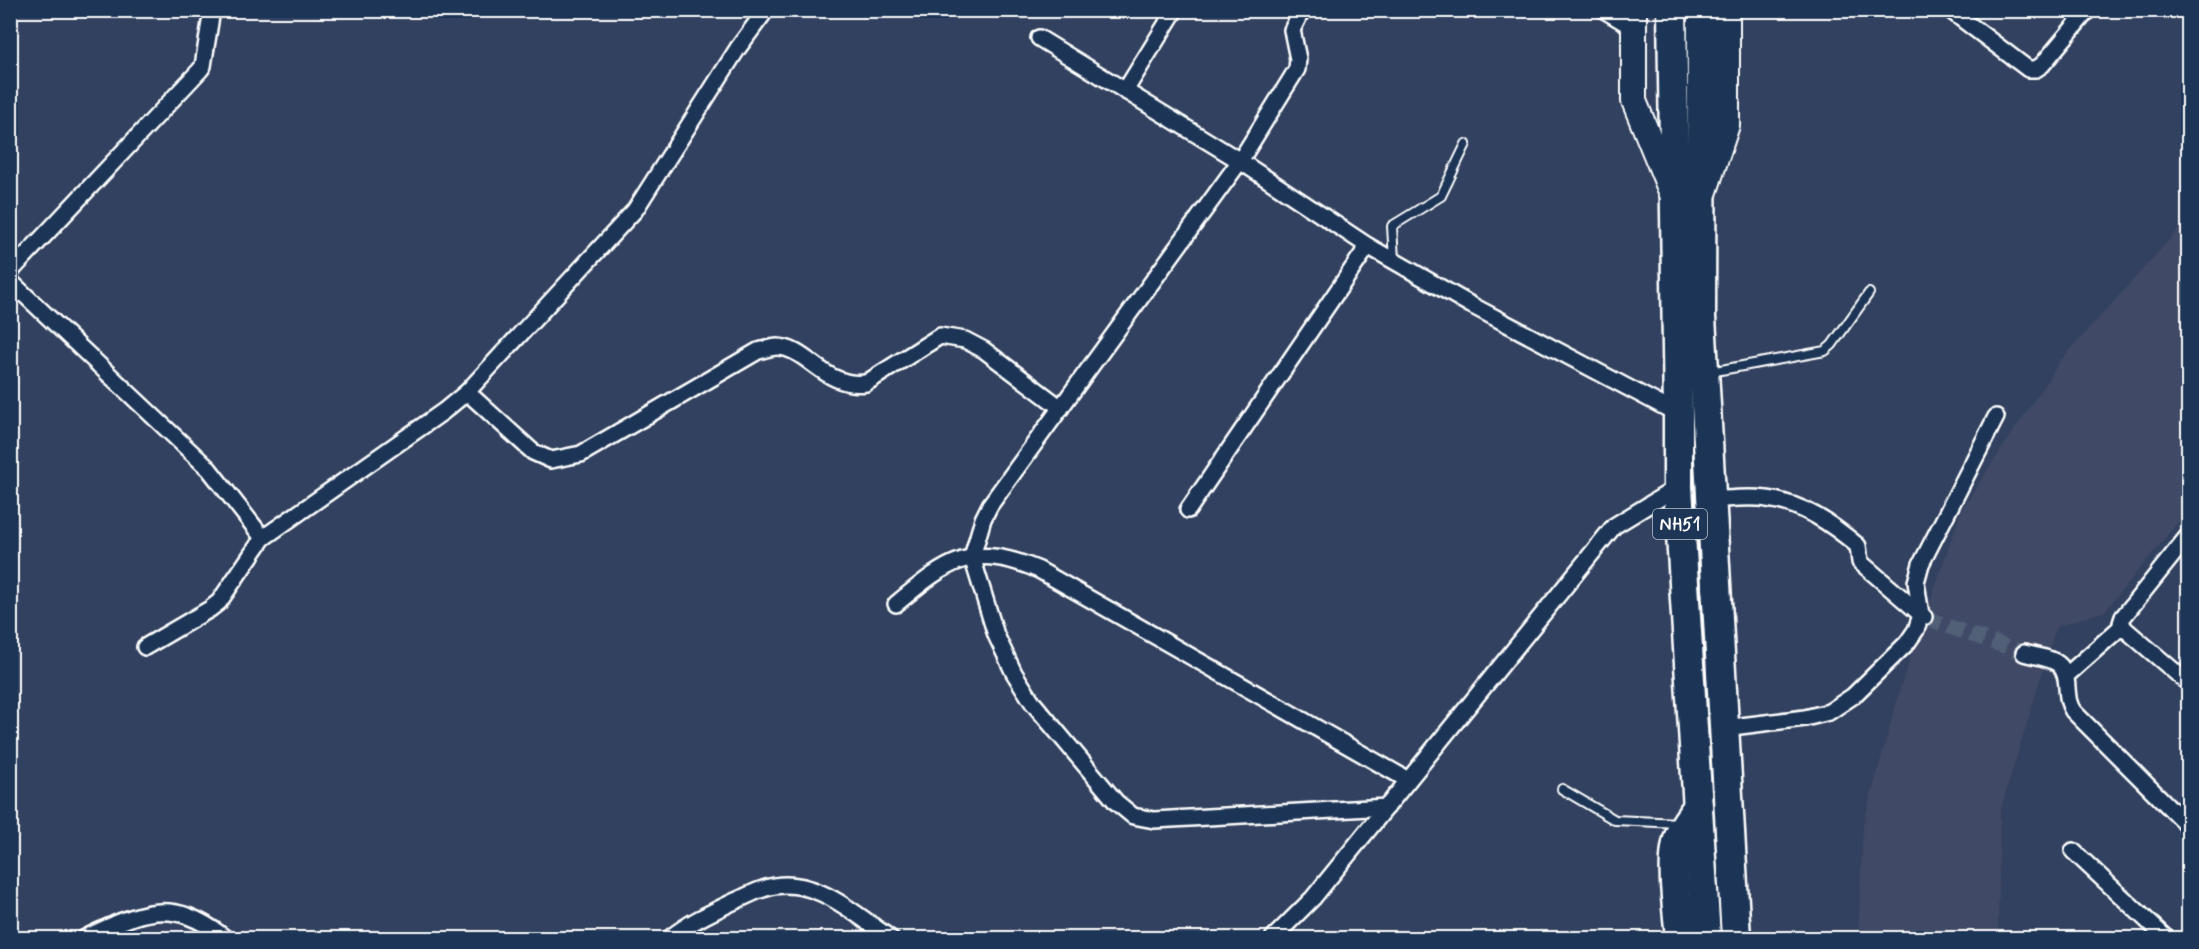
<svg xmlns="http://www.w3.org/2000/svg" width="2199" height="949" font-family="Mynerve,sans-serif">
  <rect width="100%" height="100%" fill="#32415f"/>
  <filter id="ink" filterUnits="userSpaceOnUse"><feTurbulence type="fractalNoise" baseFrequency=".0167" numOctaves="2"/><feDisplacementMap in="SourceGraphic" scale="12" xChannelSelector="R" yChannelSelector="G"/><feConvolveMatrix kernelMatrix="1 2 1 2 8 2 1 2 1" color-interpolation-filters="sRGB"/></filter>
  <g filter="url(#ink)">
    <polygon fill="#414a65" points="2188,219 2188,510 2105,611 2056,627 2000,812 1998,938 1858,938 1863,824 1902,682 1962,509 2060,361"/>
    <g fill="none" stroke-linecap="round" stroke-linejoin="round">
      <polyline stroke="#515e77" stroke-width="15" stroke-dasharray="15 8" stroke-linecap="butt" points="1927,619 2024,653"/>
      <defs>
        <g id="lane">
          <polyline points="1394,260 1392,226 1441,196 1466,144"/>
          <polyline points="1710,372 1825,351 1832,345 1869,293"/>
          <polyline points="1562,789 1615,820 1679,823"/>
        </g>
        <g id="street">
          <polyline points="1302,10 1292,30 1298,59 1297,69 1240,161 990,505 983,519 972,557 996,635 1014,673 1033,703 1116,802 1133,816 1154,820 1387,807"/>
          <polyline points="1604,10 1634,28"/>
          <polyline points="1950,10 2028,69 2036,69 2042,65 2088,10"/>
          <polyline points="1039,38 1240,161 1368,246 1471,305 1678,414"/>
          <polyline points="1125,91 1175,10"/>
          <polyline points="10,272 200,70 203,66 212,10"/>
          <polyline points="10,281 209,469 263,538"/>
          <path d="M 467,392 L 533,452 L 551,460 L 581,454 L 758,351 C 764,350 771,347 777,347 C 807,347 825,389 866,383 L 940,336 L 965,340 L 984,350 L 1061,408"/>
          <path d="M 1711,500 C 1729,499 1749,496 1767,499 C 1802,503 1832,524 1858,546 L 1860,562 L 1924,617"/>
          <polyline points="1188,510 1368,246"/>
          <polyline points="2188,536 2123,617 2121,623 2125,629 2188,683"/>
          <path d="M 896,604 C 947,562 971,541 1039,570 L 1408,780"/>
          <polyline points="145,647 210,609 219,602 263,538 444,411 467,392 635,210 738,48 766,10"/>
          <path d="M 2024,653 C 2049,660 2066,657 2067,688 C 2068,698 2068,703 2073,711 L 2188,826"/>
          <polyline points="2067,675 2122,626"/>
          <polyline points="1724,728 1805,718 1829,712 1853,696 1907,643 1916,630 1921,615 1916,582 1921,564 1996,417"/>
          <polyline points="2073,851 2166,938"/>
          <path d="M 85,938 C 141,911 172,896 225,938"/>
          <path d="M 670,938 C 690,922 710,913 733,902 C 743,898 753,892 763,889 C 811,872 853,913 890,938"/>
          <polyline points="1273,938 1313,898 1614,526 1678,487"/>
        </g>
        <g id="primary">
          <polyline points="1634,10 1634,101 1672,194"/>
          <polyline points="1705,191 1727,125 1727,10"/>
        </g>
        <g id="highway">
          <polyline points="1672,10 1678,414 1678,487 1706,938"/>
          <polyline points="1702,10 1701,317 1736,938"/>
          <path d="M 1680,938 C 1678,912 1669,858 1680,834 C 1684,824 1692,815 1698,806"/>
        </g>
      </defs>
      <use href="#lane" stroke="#fff" stroke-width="12"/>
      <use href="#street" stroke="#fff" stroke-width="20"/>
      <use href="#primary" stroke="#fff" stroke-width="28"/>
      <use href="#highway" stroke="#fff" stroke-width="33"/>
      <use href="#lane" stroke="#1d3557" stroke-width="8"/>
      <use href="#street" stroke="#1d3557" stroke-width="15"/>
      <use href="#primary" stroke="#1d3557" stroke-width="24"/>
      <use href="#highway" stroke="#1d3557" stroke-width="28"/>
    </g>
  </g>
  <g text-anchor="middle" stroke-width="5" stroke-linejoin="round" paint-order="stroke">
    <rect fill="#1d3557" stroke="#bbc2cd" stroke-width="1.5" x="1653" y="509" width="54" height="30" rx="4.5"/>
    <g font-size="18" font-weight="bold" fill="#fff">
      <text x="1680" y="530">NH51</text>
    </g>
  </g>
  <rect width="2199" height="949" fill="none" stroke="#1d3557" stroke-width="36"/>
  <rect x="18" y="18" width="2163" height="913" fill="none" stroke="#fff" stroke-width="2" filter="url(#ink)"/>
</svg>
